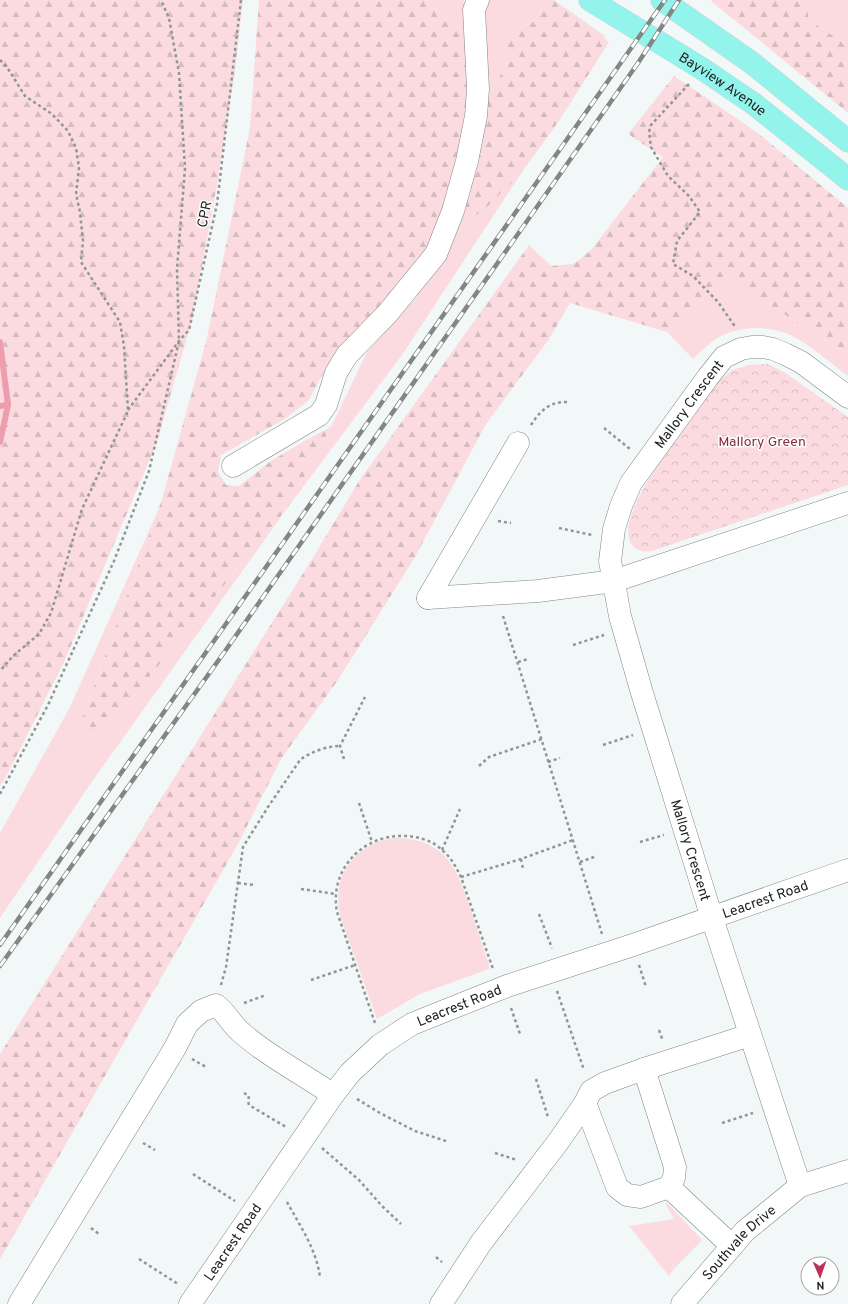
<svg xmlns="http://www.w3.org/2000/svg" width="848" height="1304" font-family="Overpass,sans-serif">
  <defs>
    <pattern id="forest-firs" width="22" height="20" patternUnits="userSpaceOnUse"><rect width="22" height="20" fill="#fbdbdf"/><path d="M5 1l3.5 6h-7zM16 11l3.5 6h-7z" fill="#d7bcbf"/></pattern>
    <pattern id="park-crowns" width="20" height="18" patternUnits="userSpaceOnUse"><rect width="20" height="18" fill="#fbdbdf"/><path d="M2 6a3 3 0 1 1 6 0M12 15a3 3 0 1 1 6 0" fill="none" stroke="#d7bcbf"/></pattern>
  </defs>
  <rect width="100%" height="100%" fill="#f2f8f7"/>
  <g fill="#fbdbdf">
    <polygon points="424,0 464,0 467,35"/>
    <polygon points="489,0 549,0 533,22 504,37 504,69 488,96 484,13"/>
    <polygon points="808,0 848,0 848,46 808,19"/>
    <polygon points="522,172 402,355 288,507 91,783 0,918 0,833 70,707 157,513 83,717 89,736 104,732 288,507 331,427 367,352 414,300 457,227 484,210"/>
    <path d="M 726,276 L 848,356 L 848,376 C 832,364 816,350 798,339 C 774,325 740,324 716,339 C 707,345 700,352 693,359 L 667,332 Z"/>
    <path d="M 397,838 C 446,839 457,869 471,910 C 477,929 483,947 489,965 L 489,969 L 420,994 L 377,1019 L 340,916 C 338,904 337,891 341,879 C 347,861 364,846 381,841 C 386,839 392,839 397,838 Z"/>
    <polygon points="665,1203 668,1204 702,1240 674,1269 669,1276 629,1226 674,1219"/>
  </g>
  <g fill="url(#forest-firs)">
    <polygon points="0,0 243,0 235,71 218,179 192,320 157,442 64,662 7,775 0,786"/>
    <polygon points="259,0 424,0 467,35 469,100 464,147 432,251 334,354 308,401 283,420 221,455 218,472 226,485 239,486 271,461 306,440 331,427 288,507 104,732 88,736 83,717 162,499 207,338 250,128"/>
    <polygon points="549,0 554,0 605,36 604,38 609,42 559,121 522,172 484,210 457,227 488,96 504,69 504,37 533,22"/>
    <polygon points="712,0 808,0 808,19 848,46 848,113 711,1"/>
    <polygon points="674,76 758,133 848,208 848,356 726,276 667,332 570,303 549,339 486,424 415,557 338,680 281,759 238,844 0,1259 0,1054 314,556 359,481 529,245 551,266 574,264 591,250 663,157 628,134"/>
  </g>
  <path fill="url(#park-crowns)" d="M 768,364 L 784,372 L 848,417 L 848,485 L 652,551 C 644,552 639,552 633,546 C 612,522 666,455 681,434 C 693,417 706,400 718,382 L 732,370 L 749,365 Z"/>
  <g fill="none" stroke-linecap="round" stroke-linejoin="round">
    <g stroke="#ed9dab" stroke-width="6">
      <polyline points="0,342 8,405 0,442"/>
      <polyline points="0,406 8,405"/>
    </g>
    <defs>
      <g id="minor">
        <polyline points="233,466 319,415 326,405 336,373 347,355 387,314 436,254 453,211 467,161 476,116 478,89 474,10 478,0"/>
        <polyline points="428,598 538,591 614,581 848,503"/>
        <polyline points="428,598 518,443"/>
        <polyline points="585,1103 617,1187 627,1195 641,1197 669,1187 674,1178 675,1167 644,1069"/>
        <path id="s1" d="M 800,1186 L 712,918 L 642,693 L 620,616 L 610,561 L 614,529 L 621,506 L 631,483 L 708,377 L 724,357 L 741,349 L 752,347 L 763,347 L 773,349 L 785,354 L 801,362 L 848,397"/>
        <polyline points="669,1187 732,1246"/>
        <path d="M 19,1304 L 175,1048 L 187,1024 L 201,1011 L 216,1005 C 227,1013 232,1026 243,1034 C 270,1058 304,1074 333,1095"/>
        <path id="s2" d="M 190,1304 L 333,1095 L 350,1073 L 380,1045 L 412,1024 L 507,986 L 633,945 L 848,870"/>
        <polyline points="441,1304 481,1243 558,1142 585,1103 591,1091 605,1083 644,1069 750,1035"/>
        <path id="s3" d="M 682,1304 L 745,1231 L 800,1186 L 848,1171"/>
      </g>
      <g id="major">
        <path id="s4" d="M 590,0 L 701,68 L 754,104 L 848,179"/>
        <polyline points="662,0 752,63 848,141"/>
      </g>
    </defs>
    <use href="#minor" stroke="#818685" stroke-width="23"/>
    <use href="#major" stroke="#d3d3d3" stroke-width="23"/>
    <g stroke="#919595" stroke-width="2.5" stroke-dasharray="3 3" stroke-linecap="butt">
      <polyline points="0,60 7,67 25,96 52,114 68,131 76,148 79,168 76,194 80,212 83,241 81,262 120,322 124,346 128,411 82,509 51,613 39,634 13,656 0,671"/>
      <polyline points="689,84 651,125 649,132 651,147 668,176 689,196 700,212 677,241 673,264 693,276 718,302 736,328"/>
      <polyline points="128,410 179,341 189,330 217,204 241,0"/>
      <path d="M 531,425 C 539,412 550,401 567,402"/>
      <polyline points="604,428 630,449"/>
      <polyline points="498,521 511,523"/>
      <polyline points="559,528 592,535"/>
      <polyline points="503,616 602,934"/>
      <polyline points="573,645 604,635"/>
      <polyline points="518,662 528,659"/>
      <polyline points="603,745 633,735"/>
      <polyline points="344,759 340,746 365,697"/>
      <polyline points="548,762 560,758"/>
      <polyline points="479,766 489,757 542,739"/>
      <polyline points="0,794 48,705 114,561 149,471 179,341 177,269 185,168 179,73 169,18 161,0"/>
      <polyline points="359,803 372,842"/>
      <polyline points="640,842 664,835"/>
      <polyline points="442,850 460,809"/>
      <polyline points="521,859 523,869"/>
      <polyline points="580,862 597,856"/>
      <polyline points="461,877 521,859 573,840"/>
      <polyline points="238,883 254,885"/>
      <polyline points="301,889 336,894"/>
      <polyline points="539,914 552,948"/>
      <polyline points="639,965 646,987"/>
      <polyline points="311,980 355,965"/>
      <path d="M 221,985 L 226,967 L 243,847 L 268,807 L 300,760 C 310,752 327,746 340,746"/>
      <polyline points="557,991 584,1070"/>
      <polyline points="244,1003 266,995"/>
      <polyline points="511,1008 520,1034"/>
      <path d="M 375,1023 L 337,912 C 329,870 362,835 403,836 C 417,836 432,840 442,850 C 451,857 456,867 461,877 L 493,969"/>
      <polyline points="659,1030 663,1041"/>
      <polyline points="192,1059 206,1067"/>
      <polyline points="536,1079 548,1117"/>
      <polyline points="244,1093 249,1096 248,1101 249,1105 286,1127"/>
      <polyline points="357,1099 380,1113 415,1131 449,1142"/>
      <polyline points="722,1123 753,1113"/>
      <polyline points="143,1143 155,1150"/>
      <polyline points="322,1148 359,1180 382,1206 401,1224"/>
      <polyline points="495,1153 517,1160"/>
      <polyline points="193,1174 235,1201"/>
      <path d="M 287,1202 C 300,1226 317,1250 320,1278"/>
      <polyline points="91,1228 99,1234"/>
      <polyline points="436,1257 442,1262"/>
      <polyline points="139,1259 178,1284"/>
    </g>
    <use href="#minor" stroke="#fff" stroke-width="22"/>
    <use href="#major" stroke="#92f4ea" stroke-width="22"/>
    <defs>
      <g id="rail">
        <polyline points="0,945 665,0"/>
        <polyline points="0,966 223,654 638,63 679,0"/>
      </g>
    </defs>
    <use href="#rail" stroke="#828685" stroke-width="4.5"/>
    <use href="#rail" stroke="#fff" stroke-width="3" stroke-dasharray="9" stroke-linecap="butt"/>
  </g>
  <g text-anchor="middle" stroke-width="3" stroke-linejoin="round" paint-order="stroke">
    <g font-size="14" fill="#212323" stroke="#fff">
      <text dy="5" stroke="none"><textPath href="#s4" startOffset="157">Bayview Avenue</textPath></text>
      <text transform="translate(204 214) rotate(-79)" y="5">CPR</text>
      <text dy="5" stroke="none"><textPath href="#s1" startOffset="833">Mallory Crescent</textPath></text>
      <text transform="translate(691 850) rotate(73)" y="5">Mallory Crescent</text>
      <text dy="5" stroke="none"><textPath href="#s2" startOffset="735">Leacrest Road</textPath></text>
      <text dy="5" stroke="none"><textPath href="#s2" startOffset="411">Leacrest Road</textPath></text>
      <text dy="5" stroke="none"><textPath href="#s2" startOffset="75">Leacrest Road</textPath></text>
      <text dy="5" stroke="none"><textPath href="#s3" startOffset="84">Southvale Drive</textPath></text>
    </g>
    <g font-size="14" fill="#882b44" stroke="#fff">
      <text x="762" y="446">Mallory Green</text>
    </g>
  </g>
  <g transform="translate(820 1276) rotate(178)"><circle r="19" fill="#ffffff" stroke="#a6a7a7"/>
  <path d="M0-3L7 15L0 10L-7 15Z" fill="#be2f5a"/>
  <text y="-6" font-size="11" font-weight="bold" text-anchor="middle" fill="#212323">N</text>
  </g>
</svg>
